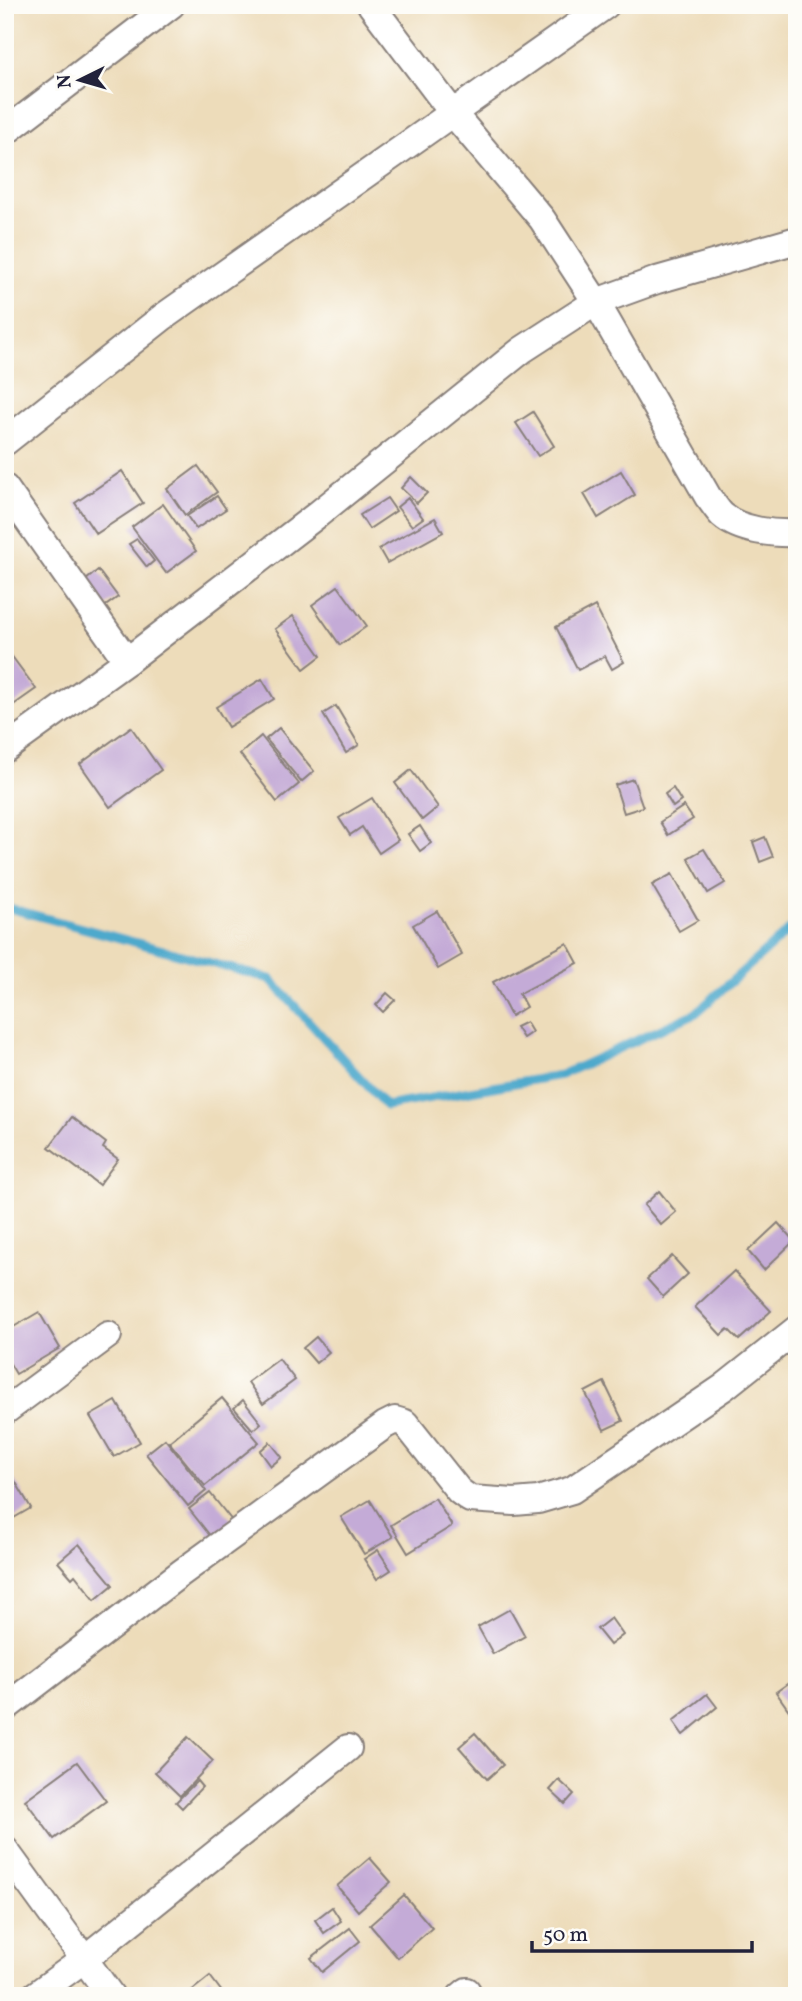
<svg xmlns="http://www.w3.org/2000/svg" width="802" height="2001" font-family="Vollkorn,serif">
  <rect width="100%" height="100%" fill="#fdfcf7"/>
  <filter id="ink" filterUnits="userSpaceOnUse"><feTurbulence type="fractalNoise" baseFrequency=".0143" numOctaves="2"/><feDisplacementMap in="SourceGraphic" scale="14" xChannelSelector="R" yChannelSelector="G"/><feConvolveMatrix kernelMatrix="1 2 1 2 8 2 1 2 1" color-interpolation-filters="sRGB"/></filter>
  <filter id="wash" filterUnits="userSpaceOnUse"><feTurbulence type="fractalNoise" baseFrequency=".00686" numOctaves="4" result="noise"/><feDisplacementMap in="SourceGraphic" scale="28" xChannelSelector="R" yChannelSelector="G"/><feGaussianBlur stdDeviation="1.57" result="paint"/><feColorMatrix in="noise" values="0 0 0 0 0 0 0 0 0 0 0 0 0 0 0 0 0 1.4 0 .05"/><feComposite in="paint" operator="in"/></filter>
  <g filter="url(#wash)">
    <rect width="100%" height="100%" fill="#eddcba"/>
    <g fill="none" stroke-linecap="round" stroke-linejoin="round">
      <polyline stroke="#4da9cc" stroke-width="9" points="5,907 270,979 386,1106 561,1075 696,1013 797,923"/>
    </g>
    <g id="blocks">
      <g fill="#c4abd7">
        <polygon points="533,412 554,446 538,456 516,423"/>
        <polygon points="198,466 217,492 185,515 167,489"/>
        <polygon points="122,471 143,503 96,534 75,503"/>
        <polygon points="621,471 635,495 598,518 584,494"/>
        <polygon points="411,477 427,493 417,503 401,488"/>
        <polygon points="217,496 226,509 196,529 187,516"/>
        <polygon points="387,498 396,511 369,529 360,515"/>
        <polygon points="408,498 423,518 412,526 397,507"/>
        <polygon points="163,504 196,551 166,573 132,527"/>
        <polygon points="435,518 443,532 387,563 379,549"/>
        <polygon points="137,539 154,561 147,567 129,544"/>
        <polygon points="98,570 118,597 104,607 85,581"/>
        <polygon points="338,586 367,626 340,645 312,605"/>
        <polygon points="595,606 624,662 612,669 605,656 578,670 556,627"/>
        <polygon points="293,616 321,656 304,669 275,629"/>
        <polygon points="5,647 36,689 12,706 5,697"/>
        <polygon points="262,679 274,699 228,727 216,707"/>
        <polygon points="336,706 359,745 346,753 323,714"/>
        <polygon points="131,727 161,770 110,807 80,764"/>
        <polygon points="279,728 314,771 301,782 266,739"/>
        <polygon points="261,736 299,784 277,802 240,754"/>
        <polygon points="411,770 438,807 422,820 395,783"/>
        <polygon points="633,779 643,807 624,813 615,785"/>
        <polygon points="673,788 681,801 673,807 665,794"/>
        <polygon points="372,798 398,840 379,853 362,827 350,835 339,818"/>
        <polygon points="684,806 693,819 668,835 660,822"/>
        <polygon points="420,826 431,843 420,851 408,834"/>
        <polygon points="765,837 773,857 760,862 753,842"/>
        <polygon points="704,849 725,883 708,893 688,858"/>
        <polygon points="672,874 698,920 679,931 652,885"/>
        <polygon points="437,911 462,955 438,969 413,925"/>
        <polygon points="567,943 578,963 519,994 526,1007 511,1016 493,982"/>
        <polygon points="387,993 395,1000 383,1012 376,1005"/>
        <polygon points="526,1022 532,1032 523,1038 516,1027"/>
        <polygon points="72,1117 106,1143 103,1148 118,1159 99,1185 49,1147"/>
        <polygon points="659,1191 676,1212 661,1225 644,1205"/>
        <polygon points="778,1223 794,1241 764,1270 748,1251"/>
        <polygon points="672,1256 688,1274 663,1297 647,1279"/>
        <polygon points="734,1271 771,1311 739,1340 728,1329 721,1335 695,1307"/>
        <polygon points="39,1312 60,1348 16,1374 9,1362 5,1364 5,1332"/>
        <polygon points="316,1337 329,1352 316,1363 303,1348"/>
        <polygon points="279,1359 295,1380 263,1404 248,1382"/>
        <polygon points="604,1382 623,1421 604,1430 585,1392"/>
        <polygon points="222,1398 259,1442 205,1486 169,1442"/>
        <polygon points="243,1400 261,1423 253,1430 234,1408"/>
        <polygon points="116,1401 140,1442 114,1457 90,1416"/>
        <polygon points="165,1439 206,1491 188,1506 146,1454"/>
        <polygon points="270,1442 282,1457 271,1466 260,1451"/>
        <polygon points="5,1464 31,1508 5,1523"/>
        <polygon points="210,1493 233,1522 212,1538 189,1509"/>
        <polygon points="435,1498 452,1526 408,1553 391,1525"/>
        <polygon points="370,1500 393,1537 364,1554 341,1517"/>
        <polygon points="79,1544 113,1585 95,1600 75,1575 72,1578 58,1562"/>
        <polygon points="378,1550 391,1570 377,1579 364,1559"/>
        <polygon points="510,1609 525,1636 493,1654 478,1627"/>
        <polygon points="611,1618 623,1635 610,1645 597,1629"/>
        <polygon points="793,1680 797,1686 797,1722 776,1692"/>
        <polygon points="707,1694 717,1707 683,1735 673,1721"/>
        <polygon points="475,1733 503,1765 487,1779 459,1747"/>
        <polygon points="188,1737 213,1761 180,1796 155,1772"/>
        <polygon points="77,1762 106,1801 54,1839 25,1800"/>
        <polygon points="559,1780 574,1794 565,1804 550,1790"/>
        <polygon points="197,1781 202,1787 182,1808 176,1802"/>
        <polygon points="370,1858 391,1882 358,1911 337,1886"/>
        <polygon points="404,1895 432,1928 398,1958 370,1925"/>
        <polygon points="332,1907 341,1921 324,1933 315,1920"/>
        <polygon points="350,1928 360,1941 322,1972 311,1958"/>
        <polygon points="210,1976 225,1996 185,1996"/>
      </g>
    </g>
  </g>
  <g filter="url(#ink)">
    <use href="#blocks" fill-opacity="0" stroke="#887f7a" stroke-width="2"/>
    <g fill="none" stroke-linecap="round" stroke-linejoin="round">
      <defs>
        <g id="minor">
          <path d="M 371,5 L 452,112 L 542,219 L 596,302 L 708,497 C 713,503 717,510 722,515 C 740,531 774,534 797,533"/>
          <polyline points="5,132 171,5"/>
          <polyline points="5,442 163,317 606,5"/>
          <polyline points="5,488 127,661"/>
          <polyline points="5,749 127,661 317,515 522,350 596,302 657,280 797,240"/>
          <polyline points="5,1411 108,1335"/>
          <polyline points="5,1708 181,1573 385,1425 395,1420 405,1423 459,1491 470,1499 514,1502 538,1500 572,1490 724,1387 797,1329"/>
          <polyline points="5,1850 111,1996"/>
          <polyline points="34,1996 83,1960 348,1748"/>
          <polyline points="461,1996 467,1991"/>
        </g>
      </defs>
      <use href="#minor" stroke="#887f7a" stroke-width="30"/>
      <use href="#minor" stroke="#fff" stroke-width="26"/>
    </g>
  </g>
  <rect width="802" height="2001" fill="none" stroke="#fdfcf7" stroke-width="28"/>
  <g transform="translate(80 80) rotate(265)" stroke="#fdfcf7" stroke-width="5" paint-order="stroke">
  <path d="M0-5L12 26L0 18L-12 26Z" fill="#22223b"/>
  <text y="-10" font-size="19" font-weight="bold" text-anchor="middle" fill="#22223b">N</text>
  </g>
  <path d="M532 1941v10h220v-10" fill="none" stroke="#22223b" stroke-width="3.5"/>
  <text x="543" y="1941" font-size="21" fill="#22223b" stroke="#fdfcf7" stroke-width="5" paint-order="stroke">50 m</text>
</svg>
